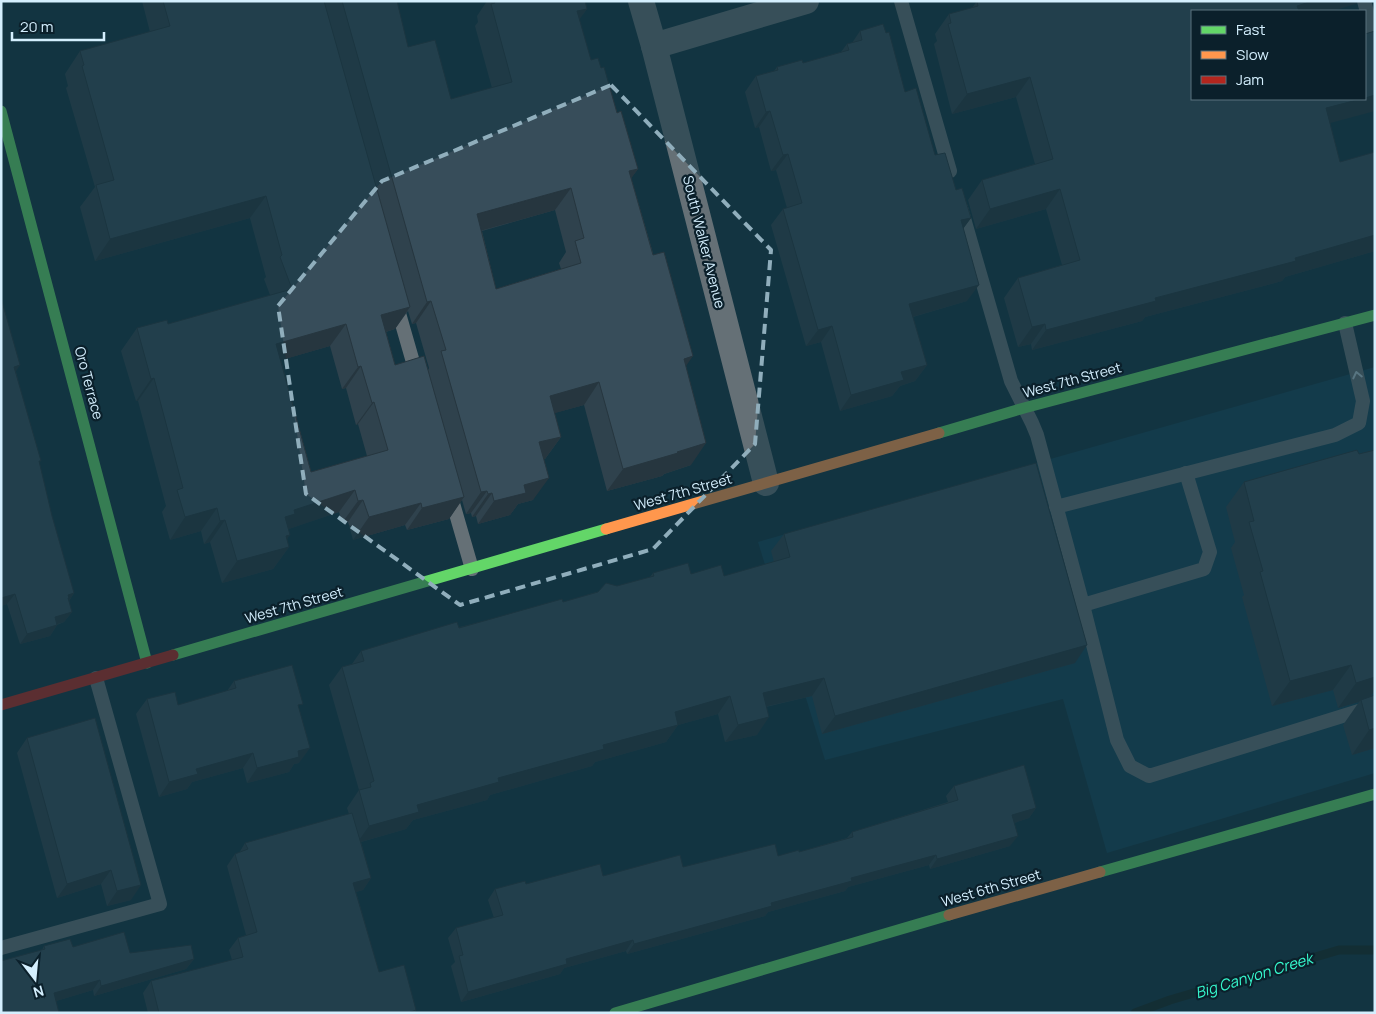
<svg xmlns="http://www.w3.org/2000/svg" width="1376" height="1014" font-family="Manrope,sans-serif">
  <rect width="100%" height="100%" fill="#133441"/>
  <polygon fill="#154357" points="1375,367 1375,773 1107,853 1063,699 825,760 758,542"/>
  <g fill="none" stroke-linecap="round" stroke-linejoin="round">
    <polyline stroke="#152724" stroke-width="9" points="1135,1013 1170,1000 1339,950 1375,950"/>
    <g stroke="#657076" stroke-width="14">
      <polyline points="901,1 950,171"/>
      <polyline points="1364,1 1375,40"/>
      <polyline points="961,208 1011,381 1032,423 1037,435 1083,605 1117,740 1130,766 1149,776 1375,706"/>
      <polyline points="396,303 417,376"/>
      <polyline points="450,493 472,569"/>
      <polyline points="1056,507 1335,435 1359,423 1363,401 1345,323"/>
      <polyline points="1083,605 1204,569 1210,552 1186,473"/>
      <polyline points="1,948 160,904 96,678"/>
    </g>
    <g stroke="#657076" stroke-width="26">
      <polyline points="641,1 654,46 766,483"/>
      <polyline points="654,46 806,1"/>
    </g>
    <g stroke="#63d668" stroke-width="11">
      <polyline points="1,111 147,663"/>
      <polyline points="939,433 1024,408 1375,315"/>
      <polyline points="173,655 606,529"/>
      <polyline points="1100,872 1375,794"/>
      <polyline points="615,1013 949,915"/>
    </g>
    <g stroke="#ff974d" stroke-width="11">
      <polyline points="606,529 939,433"/>
      <polyline points="949,915 1100,872"/>
    </g>
    <polyline stroke="#b3261e" stroke-width="11" points="1,705 173,655"/>
  </g>
  <g fill="#2f424d" fill-rule="evenodd">
    <path d="M 142,1 L 397,1 L 408,47 L 451,99 L 492,88 L 475,26 L 478,22 L 477,16 L 487,1 L 585,1 L 587,9 L 579,19 L 591,60 L 601,68 L 638,169 L 631,178 L 686,366 L 691,465 L 664,474 L 662,476 L 607,491 L 584,405 L 554,413 L 561,437 L 545,459 L 544,459 L 533,500 L 518,504 L 510,515 L 478,524 L 476,516 L 472,517 L 471,513 L 466,514 L 462,500 L 449,519 L 407,530 L 405,525 L 353,540 L 348,522 L 342,523 L 339,512 L 288,529 L 287,540 L 289,547 L 273,569 L 222,583 L 210,542 L 204,544 L 201,531 L 170,540 L 162,512 L 166,506 L 138,401 L 136,401 L 121,351 L 137,328 L 168,324 L 270,295 L 264,279 L 266,277 L 250,218 L 95,261 L 80,207 L 95,187 L 66,88 L 68,86 L 65,74 L 80,51 L 150,32 ZM 555,210 L 566,252 L 559,263 L 561,269 L 496,289 L 482,231 ZM 408,311 L 412,324 L 416,323 L 429,368 L 428,370 L 395,365 L 386,332 L 395,329 ZM 330,346 L 342,389 L 346,388 L 356,425 L 358,424 L 367,456 L 311,472 L 281,360 Z"/>
    <polygon points="977,1 1358,1 1356,4 1192,11 1330,123 1340,162 1375,152 1375,251 1285,277 1282,281 1145,317 1142,321 1032,350 1031,344 1018,347 1004,298 1018,278 1062,265 1046,209 976,229 968,200 982,180 1035,164 1016,97 952,114 934,44 937,41 935,34 949,14 972,8"/>
    <polygon points="860,31 905,92 935,155 971,218 963,229 967,301 913,317 927,365 915,381 900,386 892,396 840,411 821,342 806,346 771,225 783,209 787,208 776,170 771,171 759,127 755,128 745,92 756,76 774,71 777,67 803,63 841,52 847,44 852,43"/>
    <polygon points="1,298 16,372 52,516 74,593 69,601 72,612 64,622 57,625 50,636 20,644 7,604 1,606"/>
    <polygon points="1375,450 1375,690 1370,697 1375,695 1375,748 1352,755 1343,725 1359,702 1338,708 1333,690 1272,706 1242,597 1244,595 1231,548 1235,542 1226,507 1244,482"/>
    <polygon points="784,534 1075,663 822,734 812,696 766,707 757,735 725,742 718,714 678,725 666,742 595,762 592,766 490,795 487,800 413,820 406,829 361,842 371,878 363,890 356,892 379,972 416,1010 415,1013 148,1013 143,993 151,981 232,960 229,950 238,938 246,935 227,866 235,854 239,853 245,843 349,814 347,808 359,790 329,685 342,667 352,664 361,651 563,602 617,586 650,577 653,573 691,574 724,576 774,562 771,551"/>
    <polygon points="234,681 299,709 299,763 294,764 289,772 247,783 243,768 192,782 187,789 159,797 136,714 147,699 178,705 227,691"/>
    <polygon points="27,738 131,900 107,906 101,884 57,898 17,753"/>
    <polygon points="954,786 1036,808 1029,818 1014,823 1010,846 930,869 929,865 848,887 845,891 768,912 765,916 627,954 626,951 564,968 560,974 461,1002 451,966 455,962 448,938 456,928 494,918 488,900 495,889 526,884 683,867 778,856 799,852 847,838 852,832 948,802 946,796"/>
    <polygon points="44,946 73,947 194,959 186,969 94,996 93,990 56,1001 42,950"/>
  </g>
  <g fill="#26363f">
    <polygon points="1312,1 1358,1 1356,4 1332,11 1293,11 1297,6"/>
    <polygon points="587,9 571,31 577,11"/>
    <polygon points="1030,77 1016,97 952,114 967,94"/>
    <polygon points="1375,95 1375,111 1312,128 1326,108 1361,99 1365,99 1365,98"/>
    <polygon points="770,111 759,127 755,128 766,112"/>
    <polygon points="788,154 776,170 771,171 783,155"/>
    <polygon points="638,169 622,191 629,171"/>
    <polygon points="571,188 555,210 462,236 477,214"/>
    <polygon points="1060,189 1046,209 976,229 990,209"/>
    <polygon points="266,196 250,218 95,261 110,239"/>
    <polygon points="971,218 959,234 961,220"/>
    <polygon points="1375,235 1375,251 1285,277 1282,281 1145,317 1142,321 1032,350 1046,330"/>
    <polygon points="979,285 967,301 898,321 909,304"/>
    <polygon points="431,301 416,323 412,324 427,302"/>
    <polygon points="410,307 395,329 365,338 381,315"/>
    <polygon points="346,324 330,346 261,366 276,344"/>
    <polygon points="1045,324 1031,344 1018,347 1032,327"/>
    <polygon points="832,326 821,342 806,346 818,330"/>
    <polygon points="693,356 677,379 684,359"/>
    <polygon points="20,365 13,376 14,367"/>
    <polygon points="927,365 915,381 900,386 892,396 840,411 851,395 901,372"/>
    <polygon points="361,366 346,388 342,389 358,367"/>
    <polygon points="154,378 138,401 136,401 151,379"/>
    <polygon points="599,382 584,405 534,419 550,396"/>
    <polygon points="374,402 358,424 356,425 372,403"/>
    <polygon points="561,437 545,459 524,464 539,442"/>
    <polygon points="706,443 691,465 664,474 662,476 607,491 623,469"/>
    <polygon points="549,478 533,500 518,504 510,515 478,524 494,501 524,485"/>
    <polygon points="355,490 339,512 283,531 285,517 294,510"/>
    <polygon points="487,491 471,513 466,514 481,492"/>
    <polygon points="492,493 476,516 472,517 488,494"/>
    <polygon points="464,497 449,519 407,530 422,508"/>
    <polygon points="363,500 348,522 342,523 358,501"/>
    <polygon points="421,503 405,525 353,540 369,517"/>
    <polygon points="217,508 201,531 170,540 185,517"/>
    <polygon points="225,520 210,542 204,544 220,521"/>
    <polygon points="290,535 280,549 289,547 273,569 222,583 237,561 286,536"/>
    <polygon points="74,593 67,604 68,595"/>
    <polygon points="15,594 7,604 1,606 1,598"/>
    <polygon points="72,612 64,622 47,627 55,617"/>
    <polygon points="57,625 50,636 20,644 27,634"/>
    <polygon points="1087,645 1075,663 822,734 835,716"/>
    <polygon points="1351,665 1333,690 1272,706 1290,681"/>
    <polygon points="1375,666 1375,690 1369,699 1361,700 1359,702 1338,708 1356,683"/>
    <polygon points="824,678 812,696 750,710 763,693"/>
    <polygon points="730,696 718,714 678,725 666,742 595,762 592,766 490,795 487,800 413,820 406,829 357,843 369,826 417,805 498,778 603,745 675,712"/>
    <polygon points="769,717 757,735 725,742 738,725"/>
    <polygon points="1375,728 1375,748 1352,755 1369,730"/>
    <polygon points="310,748 299,763 294,764 289,772 247,783 257,768 298,751"/>
    <polygon points="253,753 243,768 192,782 187,789 159,797 169,782 196,769"/>
    <polygon points="1036,808 1029,818 1005,826 1012,815"/>
    <polygon points="1018,836 1010,846 930,869 937,859"/>
    <polygon points="936,855 929,865 848,887 845,891 768,912 765,916 627,954 634,944 851,878"/>
    <polygon points="111,870 101,884 57,898 67,884"/>
    <polygon points="371,878 363,890 345,895 353,883"/>
    <polygon points="141,885 131,900 107,906 117,891"/>
    <polygon points="633,940 626,951 564,968 560,974 461,1002 468,992 566,959"/>
    <polygon points="194,959 186,969 94,996 101,986"/>
    <polygon points="100,980 93,990 46,1004 54,993"/>
  </g>
  <g fill="#374d5a" stroke="#26363f" fill-rule="evenodd">
    <path d="M 163,1 L 324,1 L 410,307 L 381,315 L 395,365 L 424,356 L 464,497 L 422,508 L 421,503 L 369,517 L 363,500 L 358,501 L 355,490 L 294,510 L 295,514 L 285,517 L 290,535 L 286,536 L 289,547 L 237,561 L 225,520 L 220,521 L 217,508 L 185,517 L 177,490 L 183,488 L 154,378 L 151,379 L 137,328 L 167,320 L 168,324 L 292,289 L 280,257 L 282,255 L 266,196 L 110,239 L 96,185 L 114,180 L 82,66 L 84,65 L 80,51 L 170,26 ZM 346,324 L 358,367 L 361,366 L 372,403 L 374,402 L 388,450 L 311,472 L 276,344 Z"/>
    <path d="M 342,1 L 397,1 L 408,47 L 435,40 L 451,99 L 512,82 L 491,4 L 495,3 L 494,1 L 585,1 L 587,9 L 577,11 L 591,60 L 598,58 L 601,68 L 604,67 L 617,113 L 621,111 L 638,169 L 629,171 L 653,255 L 664,252 L 693,356 L 684,359 L 706,443 L 677,452 L 678,453 L 623,469 L 599,382 L 550,396 L 561,437 L 539,442 L 549,478 L 524,485 L 526,493 L 494,501 L 492,493 L 488,494 L 487,491 L 481,492 L 441,351 L 446,350 L 431,301 L 427,302 ZM 571,188 L 584,238 L 575,241 L 581,263 L 496,289 L 477,214 Z"/>
    <polygon points="977,1 1312,1 1297,6 1299,11 1192,11 1192,99 1361,99 1326,108 1340,162 1375,152 1375,235 1295,258 1296,261 1155,298 1156,301 1046,330 1045,324 1032,327 1018,278 1080,260 1060,189 990,209 982,180 1053,159 1030,77 967,94 948,24 951,23 949,14 978,6"/>
    <polygon points="883,24 886,33 889,32 905,92 916,88 935,155 945,153 956,190 962,188 971,218 961,220 979,285 909,304 927,365 901,372 904,380 851,395 832,326 818,330 783,209 802,203 788,154 783,155 770,111 766,112 756,76 778,70 777,67 802,60 803,63 849,50 847,44 862,40 860,31"/>
    <polygon points="1375,31 1375,95 1365,98 1365,34"/>
    <polygon points="1,298 20,365 14,367 41,461 39,461 52,516 74,593 68,595 69,598 68,598 72,612 55,617 57,625 27,634 15,594 1,598"/>
    <polygon points="1357,450 1359,454 1375,450 1375,677 1356,683 1351,665 1290,681 1260,572 1263,571 1249,522 1254,521 1244,482"/>
    <polygon points="1036,463 1087,645 835,716 824,678 763,693 769,717 738,725 730,696 675,712 678,725 603,745 604,749 498,778 499,782 417,805 419,812 369,826 359,790 371,787 370,783 374,781 342,667 364,661 361,651 457,622 459,628 562,599 563,602 598,592 606,583 617,586 654,576 653,573 688,563 691,574 721,565 724,576 790,557 784,534"/>
    <polygon points="292,665 303,704 298,705 310,748 298,751 299,757 257,768 253,753 196,769 198,774 169,782 147,699 175,692 178,705 236,688 234,681"/>
    <polygon points="1375,695 1375,728 1369,730 1361,700"/>
    <polygon points="95,718 141,885 117,891 111,870 67,884 27,738"/>
    <polygon points="1024,765 1036,808 1012,815 1018,836 937,859 936,855 851,878 852,881 771,903 772,906 634,944 633,940 566,959 567,964 468,992 459,956 463,955 456,928 503,915 495,889 525,881 526,884 600,864 603,876 680,855 683,867 775,844 778,856 799,850 799,852 853,837 852,832 958,800 954,786"/>
    <polygon points="352,813 371,878 353,883 379,972 404,965 416,1010 408,1013 159,1013 151,981 243,957 238,938 257,932 235,854 248,849 245,843"/>
    <polygon points="124,932 130,953 191,945 194,959 101,986 100,980 54,993 59,1013 1,1013 1,961 45,949 44,946 70,939 73,947"/>
  </g>
  <defs><path id="oneway-chevron" d="M-2-3.5L2.5 0L-2 3.5" fill="none" stroke-width="1.6" stroke-linecap="round" stroke-linejoin="round" transform="scale(1.25)"/></defs>
  <use stroke="#adc3ce" href="#oneway-chevron" transform="translate(1357 375) rotate(-103)"/>
  <path d="M0 0H1376V1014H0ZM 611,85 L 771,250 L 755,444 L 653,549 L 460,605 L 306,494 L 278,306 L 382,181 Z" fill="#133441" fill-opacity=".55" fill-rule="evenodd"/>
  <path fill="none" stroke="#90aebc" stroke-width="4" stroke-dasharray="10 6" stroke-linejoin="round" d="M 611,85 L 771,250 L 755,444 L 653,549 L 460,605 L 306,494 L 278,306 L 382,181 Z"/>
  <g text-anchor="middle" stroke-width="4.5" stroke-linejoin="round" paint-order="stroke">
    <g font-size="14" fill="#d4effe" stroke="#0b202b">
      <text transform="translate(704 242) rotate(76)" y="5">South Walker Avenue</text>
      <text transform="translate(1072 380) rotate(-15)" y="5">West 7th Street</text>
      <text transform="translate(89 383) rotate(75)" y="5">Oro Terrace</text>
      <text transform="translate(683 492) rotate(-16)" y="5">West 7th Street</text>
      <text transform="translate(294 605) rotate(-16)" y="5">West 7th Street</text>
      <text transform="translate(991 888) rotate(-16)" y="5">West 6th Street</text>
    </g>
    <g font-size="15" font-style="italic" fill="#36f9ce" stroke="#0b202b">
      <text transform="translate(1254 976) rotate(-17)" y="5">Big Canyon Creek</text>
    </g>
  </g>
  <rect width="1376" height="1014" fill="none" stroke="#d4effe" stroke-width="5"/>
  <rect x="1191" y="10" width="175" height="90" fill="#0b202b" stroke="#5b737f"/>
  <rect x="1201" y="26" width="25" height="8" fill="#63d668" stroke="#5b737f"/>
  <text x="1236" y="35" font-size="15" fill="#d4effe">Fast</text>
  <rect x="1201" y="51" width="25" height="8" fill="#ff974d" stroke="#5b737f"/>
  <text x="1236" y="60" font-size="15" fill="#d4effe">Slow</text>
  <rect x="1201" y="76" width="25" height="8" fill="#b3261e" stroke="#5b737f"/>
  <text x="1236" y="85" font-size="15" fill="#d4effe">Jam</text>
  <g transform="translate(35 979) rotate(164)" stroke="#0b202b" stroke-width="4" paint-order="stroke">
  <path d="M0-4L9 19L0 12L-9 19Z" fill="#d4effe"/>
  <text y="-8" font-size="14" font-weight="bold" text-anchor="middle" fill="#d4effe">N</text>
  </g>
  <path d="M12 32v8h92v-8" fill="none" stroke="#d4effe" stroke-width="2.5"/>
  <text x="20" y="32" font-size="15" fill="#d4effe" stroke="#0b202b" stroke-width="4" paint-order="stroke">20 m</text>
</svg>
